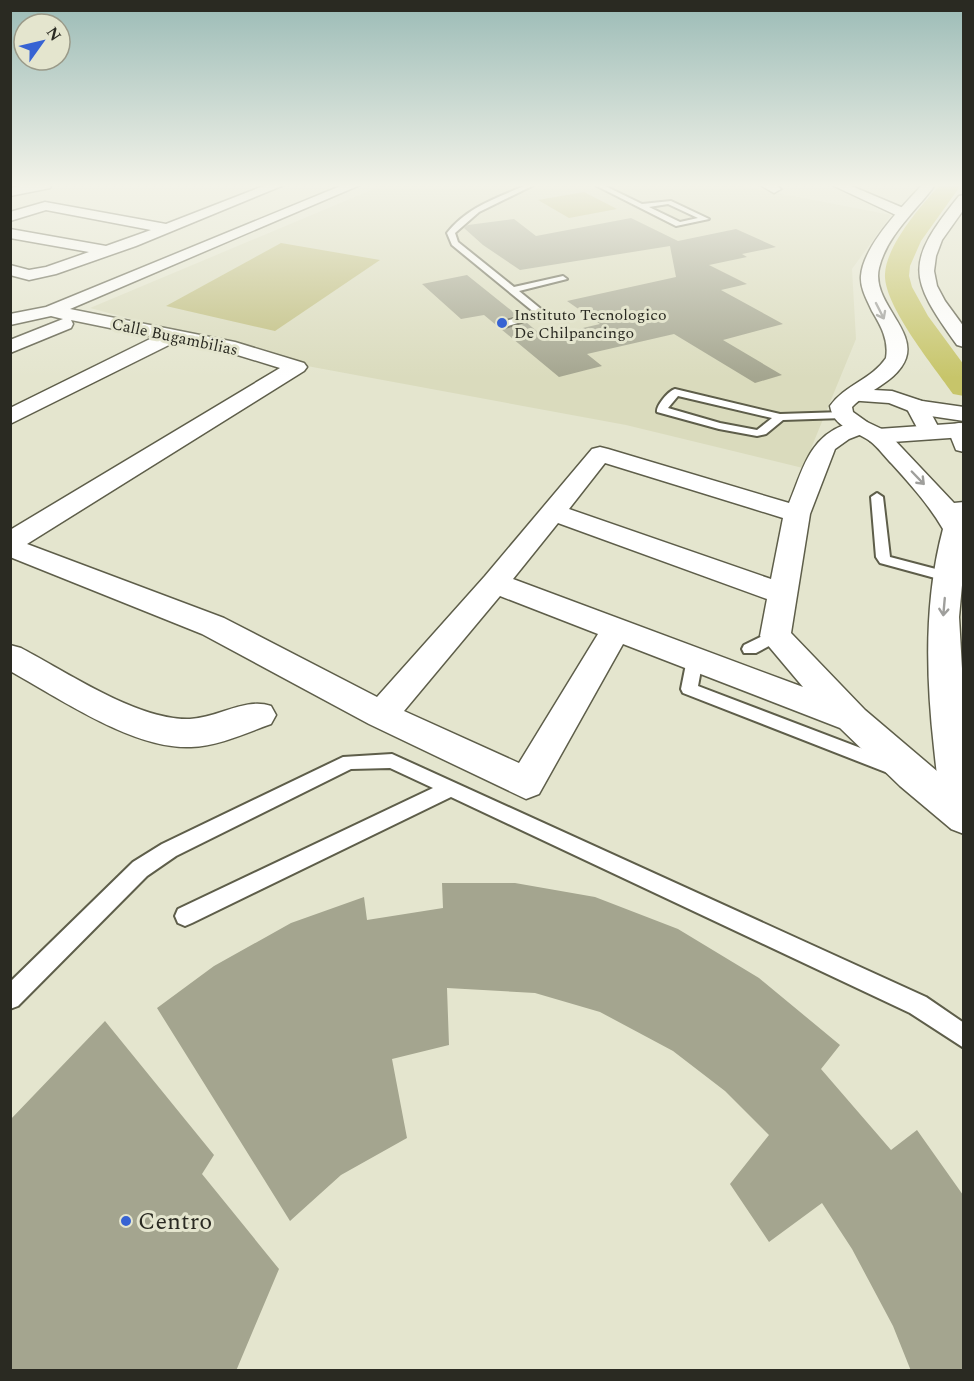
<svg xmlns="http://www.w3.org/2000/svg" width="974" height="1381" font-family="Spectral,serif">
  <rect width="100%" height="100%" fill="#e4e5ce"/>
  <polygon fill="#dadbbd" points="383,185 736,185 891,215 852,269 856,339 803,468 626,425 307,366 90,308"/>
  <g fill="#bfbd7d">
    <polygon points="584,192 617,209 569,218 538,200"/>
    <polygon points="281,243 380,260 275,331 166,306"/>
  </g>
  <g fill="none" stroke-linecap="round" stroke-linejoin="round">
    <path fill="#c7c56a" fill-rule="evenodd" d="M 940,185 L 961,185 L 921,241 L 910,266 L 909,276 L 912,287 L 928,316 L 964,365 L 964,396 L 953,394 C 935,368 883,305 885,274 C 886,246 921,205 940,185 Z"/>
  </g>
  <g fill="#a4a58f">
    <polygon points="631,218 678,241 736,229 776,247 742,254 747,257 709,265 747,284 721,290 783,324 723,340 782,375 755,383 674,334 587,354 602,366 559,377 484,315 461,319 422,284 467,275 517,315 500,321 500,327 504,329 527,323 544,337 600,324 567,301 676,277 670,246 520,270 483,245 464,228 468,225 514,219 536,236"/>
    <polygon points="442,883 515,883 595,897 678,929 759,978 840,1045 821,1069 891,1150 917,1130 963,1195 963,1371 911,1371 893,1326 852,1249 822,1203 769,1242 730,1184 769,1135 725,1091 673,1051 600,1012 535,993 447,988 449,1045 392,1059 407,1138 341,1175 290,1221 157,1008 214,966 291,923 364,897 367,920 443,908"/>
    <polygon points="105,1021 214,1155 202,1174 279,1269 236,1371 10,1371 10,1120"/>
  </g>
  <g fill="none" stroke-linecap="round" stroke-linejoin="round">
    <defs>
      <g id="lane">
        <path d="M 526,185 L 534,185 L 479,212 L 455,233 L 458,242 L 514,287 L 563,276 L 567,279 L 519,291 L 547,314 L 505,327 L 502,326 L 502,322 L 535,313 L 452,245 L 447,233 C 467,207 497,198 526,185 Z"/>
        <path d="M 595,185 L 603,185 L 642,204 L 671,201 L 709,219 L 676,226 ZM 668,204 L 698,218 L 680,222 L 649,207 Z"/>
        <path d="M 675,389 L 780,414 L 843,412 L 849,415 L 843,418 L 783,420 L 766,434 L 757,436 L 719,429 L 657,412 C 656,406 668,391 675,389 ZM 678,396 L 772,418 L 757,430 L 720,423 L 668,408 Z"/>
        <polygon points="877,493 883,497 890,557 951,573 953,576 951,579 946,581 880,563 876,557 871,497"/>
        <polygon points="775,630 780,632 783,636 780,640 756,653 744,653 742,649 744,645"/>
        <polygon points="695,653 701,655 703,659 698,686 900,763 903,768 900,773 894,776 888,773 683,693 681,689 687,659 689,655"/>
        <polygon points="392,754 926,997 964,1023 964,1048 910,1013 451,797 192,923 185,926 178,923 175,916 178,909 433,788 390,768 351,769 176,856 147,876 18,1006 10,1009 10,982 133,862 162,844 343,757"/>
      </g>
      <g id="street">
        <polygon points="25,185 51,185 50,188 10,196 10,188"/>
        <polygon points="266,185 284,185 136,246 56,274 29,280 10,275 10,265 29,270 46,267 89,252 10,238 10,229 106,246 151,230 46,210 10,221 10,212 45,202 166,224"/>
        <path d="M 343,185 L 360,185 L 70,309 L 235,342 L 304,363 L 307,367 L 304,371 L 27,544 L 224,618 L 377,697 L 485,576 L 592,449 L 600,447 L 608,449 L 789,503 C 803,470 808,439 844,425 C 853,422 858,420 867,422 L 870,427 L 867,432 L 849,439 L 835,449 L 810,514 L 791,633 L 865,710 L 964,794 L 964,833 L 950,828 L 900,786 L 840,728 L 623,644 L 539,794 L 526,799 L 369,724 L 202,634 L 10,557 L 10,530 L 280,368 L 231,353 L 175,342 L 10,424 L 10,408 L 154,337 L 71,320 L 73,324 L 71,328 L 10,353 L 10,340 L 63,319 L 51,316 L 10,325 L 10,314 L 46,307 ZM 605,463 L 783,518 L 771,579 L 569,509 ZM 558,523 L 767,599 L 760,636 L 803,687 L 513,579 ZM 500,596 L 598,634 L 519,763 L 404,711 Z"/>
        <polygon points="760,185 776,185 781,189 774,193"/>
        <polygon points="832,185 849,185 908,210 910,213 903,217 898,216"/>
        <polygon points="855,389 892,391 922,401 964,407 964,421 917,414 889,403 847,400 844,395 847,390"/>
        <polygon points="964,423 964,437 878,443 870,441 867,436 870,431 878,429"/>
        <path d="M 10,645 L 21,648 C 67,672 138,721 190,719 C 218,718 245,697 271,706 L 276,715 L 271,724 C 246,733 218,746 191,747 C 134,750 59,698 10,671 Z"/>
      </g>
      <g id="secondary">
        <path d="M 922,185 L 935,185 C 916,211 887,235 879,268 C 871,301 916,329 906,358 C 898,381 868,390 852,407 L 853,412 L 867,422 L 886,431 L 954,503 L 964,502 L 964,564 L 959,617 L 964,703 L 964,834 L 951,829 C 939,804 937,775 934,748 C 926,676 924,600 943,529 C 929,505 911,485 892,464 C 885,457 878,447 870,441 C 854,430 834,428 830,406 C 845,385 872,379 886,358 C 889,340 881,326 872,311 C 867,300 860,288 861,276 C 863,246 902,207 922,185 Z"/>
        <path d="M 964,195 L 964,209 L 942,240 L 936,256 L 934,271 L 937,286 L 945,301 L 964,327 L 964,347 L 957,345 C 908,277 905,263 959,196 Z"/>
        <polygon points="917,400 925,402 941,432 938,437 930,439 922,437 906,407 909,402"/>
        <polygon points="959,423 964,424 964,452 956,450 948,430 951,425"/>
      </g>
    </defs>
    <use href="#lane" stroke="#5e5e4a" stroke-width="4"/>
    <use href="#street" stroke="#5e5e4a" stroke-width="3"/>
    <use href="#secondary" stroke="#5e5e4a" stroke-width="3"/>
    <use href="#lane" fill="#fff" fill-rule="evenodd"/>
    <use href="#street" fill="#fff" fill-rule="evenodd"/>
    <use href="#secondary" fill="#fff" fill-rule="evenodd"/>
  </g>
  <defs><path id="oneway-shaft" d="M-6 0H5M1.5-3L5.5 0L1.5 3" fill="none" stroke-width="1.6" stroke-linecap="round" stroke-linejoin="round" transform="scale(1.5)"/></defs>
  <g stroke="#9f9f9c">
    <use href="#oneway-shaft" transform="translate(880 311) rotate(63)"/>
    <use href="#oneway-shaft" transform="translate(918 478) rotate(46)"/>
    <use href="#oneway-shaft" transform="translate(944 607) rotate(95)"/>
  </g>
  <linearGradient id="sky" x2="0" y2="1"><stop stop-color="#9bbbb6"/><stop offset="0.49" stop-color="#f3f3e9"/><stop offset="1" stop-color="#f3f3e9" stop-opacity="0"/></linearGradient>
  <rect width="974" height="378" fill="url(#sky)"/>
  <g fill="#3763d3" stroke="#e4e5ce" stroke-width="2">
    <circle cx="502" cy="323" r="6"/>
    <circle cx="126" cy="1221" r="6"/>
  </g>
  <g text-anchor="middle" stroke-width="6" stroke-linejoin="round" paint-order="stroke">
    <g font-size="16" fill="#2a2a22" stroke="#e4e5ce" text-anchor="start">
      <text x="514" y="320">Instituto Tecnologico<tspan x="514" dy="18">De Chilpancingo</tspan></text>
    </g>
    <g font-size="16" fill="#2a2a22" stroke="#e4e5ce">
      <text transform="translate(175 336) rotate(12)" y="6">Calle Bugambilias</text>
    </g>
    <g font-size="24" fill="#2a2a22" stroke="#e4e5ce" text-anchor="start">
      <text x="138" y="1229">Centro</text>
    </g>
  </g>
  <rect width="974" height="1381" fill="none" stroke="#2a2a22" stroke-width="24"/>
  <g transform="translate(42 42) rotate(56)"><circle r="28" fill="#e4e5ce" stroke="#9a9a89" stroke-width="1.5"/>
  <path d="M0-4.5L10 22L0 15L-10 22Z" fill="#3763d3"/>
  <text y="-9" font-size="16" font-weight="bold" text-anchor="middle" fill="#2a2a22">N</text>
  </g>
</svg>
